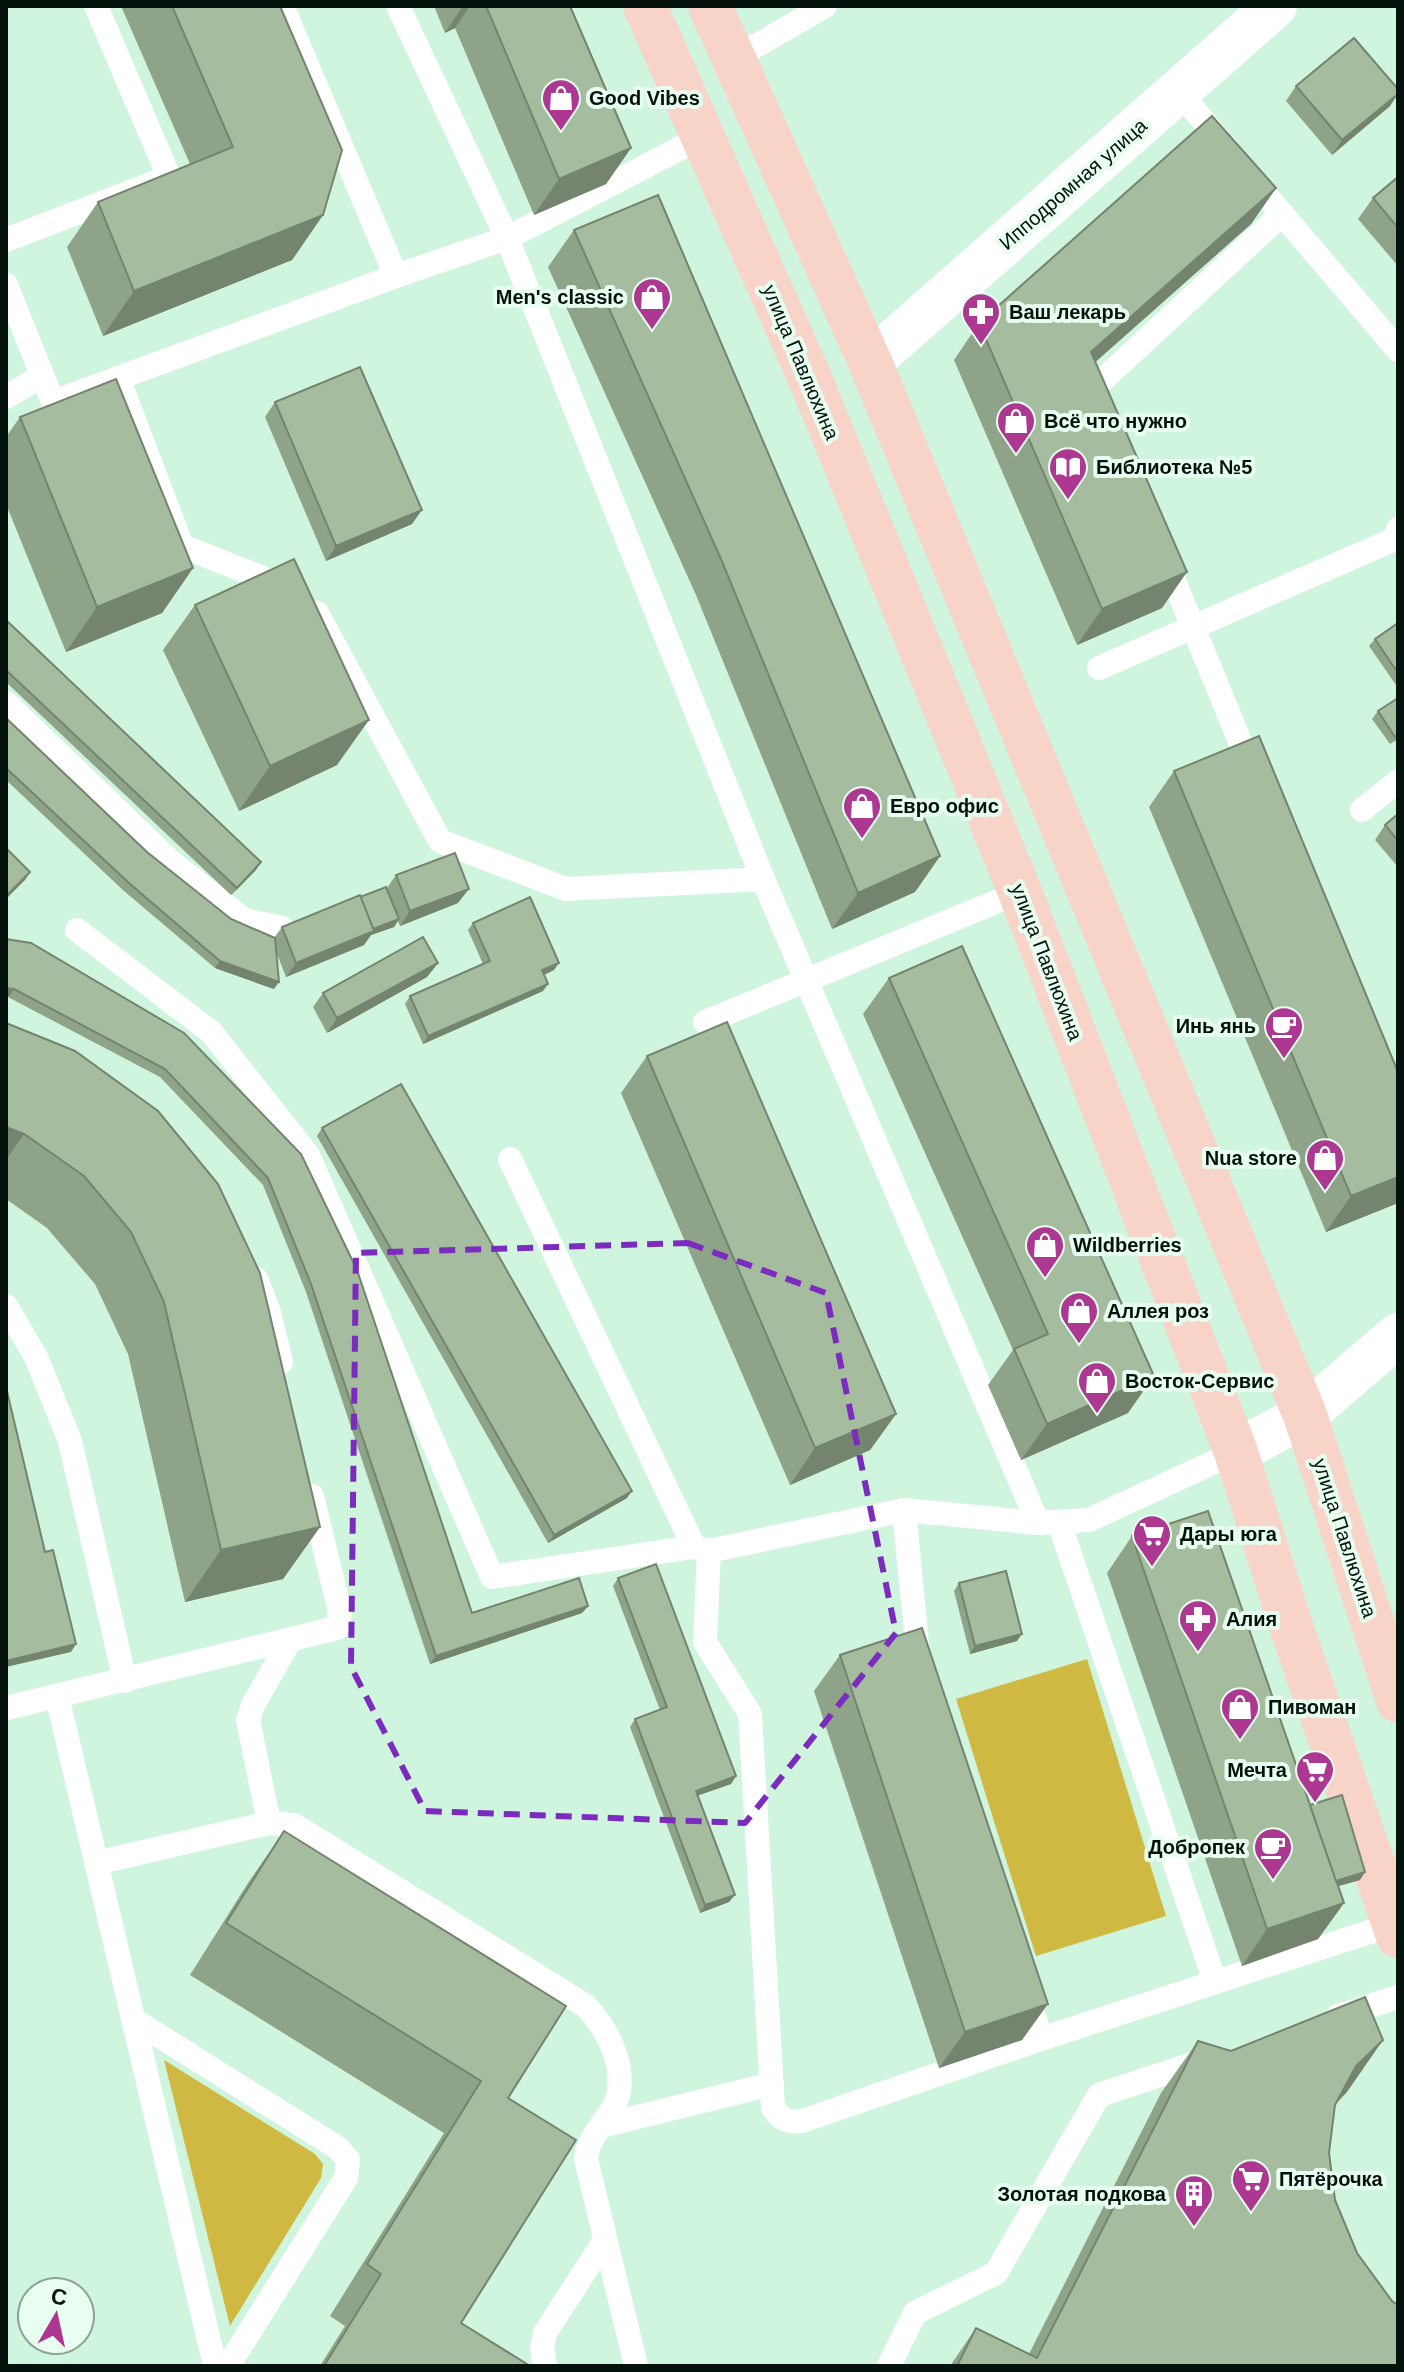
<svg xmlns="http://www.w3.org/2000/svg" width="1404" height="2372" font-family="Helvetica,sans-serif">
  <rect width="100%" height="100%" fill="#cff5de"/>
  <g fill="#cfb942">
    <polygon points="1087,1659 1166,1916 1036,1956 956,1699"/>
    <polygon points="164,2060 315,2154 323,2164 321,2178 230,2326"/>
  </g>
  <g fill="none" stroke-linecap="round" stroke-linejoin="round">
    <g stroke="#fff" stroke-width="24">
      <polyline points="733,59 825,6"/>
      <polyline points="1178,91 1226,147"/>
      <polyline points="1282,214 1398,350"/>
      <polyline points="6,240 169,177 96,6"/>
      <polyline points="396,276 507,238 702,137"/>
      <polyline points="6,285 53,402 396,276 282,6"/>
      <polyline points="118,378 182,546 288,588"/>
      <polyline points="6,397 42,376"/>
      <polyline points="1102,407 1094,388 1282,214 1249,175"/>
      <polyline points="1165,559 1253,773"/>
      <polyline points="317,613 440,841 566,889 763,879 507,238 398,6"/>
      <polyline points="1099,668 1395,539 1398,529"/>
      <polyline points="6,703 170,861 244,920 282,928"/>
      <polyline points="1362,810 1398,781"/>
      <polyline points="763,879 1038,1523"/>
      <polyline points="77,930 211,1032 308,1155 492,1577 694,1547"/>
      <polyline points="705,1022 1020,892"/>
      <polyline points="510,1159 694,1547 709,1551 904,1510 1038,1523 1089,1520 1236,1452"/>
      <polyline points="256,1279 269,1312 281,1362"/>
      <polyline points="6,1306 36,1357 70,1441 125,1681"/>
      <polyline points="904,1510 919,1663"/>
      <polyline points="1059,1522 1215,1982"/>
      <path d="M 709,1551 L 705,1642 L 750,1714 L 773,2108 C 781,2120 789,2123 802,2121 L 1041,2039"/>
      <polyline points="57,1696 215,2366"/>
      <polyline points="6,1708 337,1628 340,1612 312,1496"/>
      <polyline points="269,1823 248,1720 253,1705 289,1642"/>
      <path d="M 96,1863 L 269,1823 L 294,1825 L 586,2006 C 609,2031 632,2075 612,2110 C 602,2125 587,2141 586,2159 L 636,2366"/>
      <polyline points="1026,1991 1041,2039 1394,1924"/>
      <polyline points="1338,2016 1398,1997"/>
      <polyline points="134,2020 338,2148 348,2160 346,2178 228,2366"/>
      <polyline points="601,2126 772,2084"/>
      <polyline points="545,2366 542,2348 545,2333 605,2240"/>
      <polyline points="889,2366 915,2313 996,2273 1099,2095 1208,2059"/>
    </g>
    <g stroke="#fff" stroke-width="44">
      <polyline points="870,362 1275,6"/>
      <polyline points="1236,1452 1305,1415 1398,1335"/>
    </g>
    <g stroke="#f8d4c8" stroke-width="44">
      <polyline points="645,6 811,381 1020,892 1236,1452 1289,1620 1398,1936"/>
      <polyline points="710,6 870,362 1305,1415 1398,1701"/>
    </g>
  </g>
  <g fill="#8ea388">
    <polygon points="121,6 280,6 323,215 292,260 103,336 67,247 98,202 190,164"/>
    <polygon points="434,6 570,6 631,148 606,184 534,215 455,28 445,33"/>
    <polygon points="1296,86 1390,106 1332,155 1286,101"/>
    <polygon points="1398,177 1398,266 1358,219 1373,198"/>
    <polygon points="1276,188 1251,224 1095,362 1162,608 1077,645 954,360 979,323"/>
    <polygon points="574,230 940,856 915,892 832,929 696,595 548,267"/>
    <polygon points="275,402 412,524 326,561 265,417"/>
    <polygon points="20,417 193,568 162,613 66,652 6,504 6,437"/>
    <polygon points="195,605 337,765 239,811 163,650"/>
    <polygon points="6,620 256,870 231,895 6,682"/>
    <polygon points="1398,623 1398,688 1369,646 1375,639"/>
    <polygon points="1378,711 1398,739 1390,744 1372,719"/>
    <polygon points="6,718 147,852 231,919 274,938 282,927 387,888 396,875 458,903 400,926 398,921 394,927 371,935 364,945 286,977 277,954 274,989 215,968 124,891 6,780"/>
    <polygon points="1174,771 1398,1072 1398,1203 1326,1232 1149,807"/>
    <polygon points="1398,814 1398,867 1375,840 1385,825"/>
    <polygon points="473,923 554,970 544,975 543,991 423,1044 405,1004 410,996 483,964 468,930"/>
    <polygon points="6,939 301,1154 472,1613 588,1606 582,1613 430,1664 306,1292 263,1185 160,1077 6,996"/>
    <polygon points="438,963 427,977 327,1033 313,1007 323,993"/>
    <polygon points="889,978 1128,1413 1021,1460 988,1385 1013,1350 863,1014"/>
    <polygon points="6,1023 320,1527 283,1579 185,1602 128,1354 95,1284 47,1228 6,1199"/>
    <polygon points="647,1056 896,1414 870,1450 790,1485 621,1093"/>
    <polygon points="322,1128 627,1498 548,1543 317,1136"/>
    <polygon points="1132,1536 1360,1880 1338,1886 1344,1903 1318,1939 1242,1966 1107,1573"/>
    <polygon points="618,1578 736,1776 731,1784 697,1796 729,1902 700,1913 630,1727 635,1719 660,1710 613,1586"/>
    <polygon points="959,1583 1017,1641 970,1654 954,1591"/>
    <polygon points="840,1655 1022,2040 939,2068 814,1691"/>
    <polygon points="284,1831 508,2098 461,2323 530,2366 320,2366 345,2326 330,2316 444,2133 190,1975 248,1883"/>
    <polygon points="1198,2041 1347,2092 1335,2105 1329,2153 1335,2200 1357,2253 1392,2301 1398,2366 950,2366 976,2328 1029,2354 1161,2093"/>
  </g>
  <g fill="#74846f">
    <polygon points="463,6 470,6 455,28 445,33"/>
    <polygon points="1398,94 1390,106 1332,155 1342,140"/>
    <polygon points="631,148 606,184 534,215 559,179"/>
    <polygon points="1276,188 1251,224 1065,389 1091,352"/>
    <polygon points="323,215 292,260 103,336 134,291"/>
    <polygon points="422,510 412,524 326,561 336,546"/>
    <polygon points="193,568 162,613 66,652 97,607"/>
    <polygon points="1187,572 1162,608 1077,645 1102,609"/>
    <polygon points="369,720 337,765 239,811 270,766"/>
    <polygon points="940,856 915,892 832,929 858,893"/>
    <polygon points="261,862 256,870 231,895 237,888"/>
    <polygon points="30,872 25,880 6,899 6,896"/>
    <polygon points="469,889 458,903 400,926 410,911"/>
    <polygon points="399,919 394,927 371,935 364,945 286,977 296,963 370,930"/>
    <polygon points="220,961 279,982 274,989 215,968"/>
    <polygon points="438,963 427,977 327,1033 337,1018"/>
    <polygon points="559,963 554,970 537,978 542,970"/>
    <polygon points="548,984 543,991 423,1044 428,1036"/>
    <polygon points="6,988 14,989 9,996 6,996"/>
    <polygon points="6,1127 24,1134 6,1160"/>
    <polygon points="1398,1177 1398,1203 1326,1232 1351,1196"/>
    <polygon points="1154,1376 1128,1413 1021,1460 1047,1424"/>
    <polygon points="896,1414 870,1450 790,1485 815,1448"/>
    <polygon points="632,1491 627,1498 548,1543 554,1535"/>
    <polygon points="320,1527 283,1579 185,1602 221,1550"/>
    <polygon points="588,1606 582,1613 430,1664 436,1656"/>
    <polygon points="1022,1634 1017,1641 970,1654 975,1646"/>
    <polygon points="76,1644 71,1652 6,1667 6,1661"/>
    <polygon points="736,1776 731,1784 690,1798 696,1791"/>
    <polygon points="1365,1872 1360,1880 1328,1889 1333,1882"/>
    <polygon points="735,1895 729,1902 700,1913 705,1905"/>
    <polygon points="1344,1903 1318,1939 1242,1966 1267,1929"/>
    <polygon points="1048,2004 1022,2040 939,2068 965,2032"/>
    <polygon points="1383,2040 1347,2092 1319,2118 1356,2066"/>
  </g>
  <g fill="#a5bd9e" stroke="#74846f" stroke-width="2">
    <polygon points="172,6 280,6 342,150 323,215 134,291 98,202 233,147"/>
    <polygon points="486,6 570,6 631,148 559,179"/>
    <polygon points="1354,38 1398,89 1398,94 1342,140 1296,86"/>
    <polygon points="1212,116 1276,188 1091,352 1187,572 1102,609 979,323"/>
    <polygon points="1398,177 1398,228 1373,198"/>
    <polygon points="658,195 940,856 858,893 721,559 574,230"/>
    <polygon points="360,367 422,510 336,546 275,402"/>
    <polygon points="116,379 193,568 97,607 20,417"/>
    <polygon points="294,559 369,720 270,766 195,605"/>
    <polygon points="6,620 261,862 237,888 6,670"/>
    <polygon points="1398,623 1398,673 1375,639"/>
    <polygon points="1398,698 1398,735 1395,737 1378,711"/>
    <polygon points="6,718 147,852 231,919 275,938 279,982 220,961 130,884 6,768"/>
    <polygon points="1259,736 1398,1072 1398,1177 1351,1196 1174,771"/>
    <polygon points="1398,814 1398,841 1385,825"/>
    <polygon points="6,848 30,872 6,896"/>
    <polygon points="455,853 469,889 410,911 396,875"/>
    <polygon points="386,887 399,919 373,929 360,897"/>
    <polygon points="360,895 374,931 296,963 282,927"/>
    <polygon points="530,897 559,963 542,970 548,984 428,1036 410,996 490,961 473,923"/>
    <polygon points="423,937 438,963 337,1018 323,993"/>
    <polygon points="6,939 31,943 184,1033 301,1154 357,1270 472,1613 579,1578 588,1606 436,1656 311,1284 268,1178 165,1069 14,989 6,988"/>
    <polygon points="962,946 1154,1376 1047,1424 1014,1349 1048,1334 889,978"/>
    <polygon points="727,1022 896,1414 815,1448 647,1056"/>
    <polygon points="6,1023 75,1051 158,1111 218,1184 260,1273 320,1527 221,1550 164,1302 131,1232 84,1176 24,1134 6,1127"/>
    <polygon points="401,1084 632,1491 554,1535 322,1128"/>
    <polygon points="6,1387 45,1552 53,1550 76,1644 6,1661"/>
    <polygon points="1208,1511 1344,1903 1267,1929 1132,1536"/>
    <polygon points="656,1564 736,1776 696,1791 735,1895 705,1905 635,1719 667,1707 618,1578"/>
    <polygon points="1006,1571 1022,1634 975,1646 959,1583"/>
    <polygon points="922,1628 1048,2004 965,2032 840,1655"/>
    <polygon points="1342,1795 1365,1872 1336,1881 1310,1805"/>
    <polygon points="284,1831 566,2006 508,2098 576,2140 461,2323 530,2366 324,2366 381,2274 367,2264 481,2081 226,1923"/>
    <polygon points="1365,1997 1383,2040 1356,2066 1335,2105 1329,2153 1335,2200 1357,2253 1392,2301 1398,2305 1398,2366 957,2366 976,2328 1037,2358 1198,2041 1231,2051"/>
  </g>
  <path fill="none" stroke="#7b2cbf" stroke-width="6" stroke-dasharray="16 10" stroke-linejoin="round" d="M 688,1243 L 826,1293 L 896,1633 L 745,1823 L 425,1811 L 351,1667 L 356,1253 Z"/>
  <defs>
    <symbol id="shop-pin" viewBox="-11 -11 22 30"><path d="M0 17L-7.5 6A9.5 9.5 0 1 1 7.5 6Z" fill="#ac3891" stroke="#e7fef0"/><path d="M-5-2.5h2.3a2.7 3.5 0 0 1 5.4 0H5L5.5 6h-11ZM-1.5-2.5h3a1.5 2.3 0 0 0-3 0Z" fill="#fff"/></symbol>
    <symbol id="pharmacy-pin" viewBox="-11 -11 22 30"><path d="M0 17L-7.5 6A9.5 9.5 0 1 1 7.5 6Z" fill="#ac3891" stroke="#e7fef0"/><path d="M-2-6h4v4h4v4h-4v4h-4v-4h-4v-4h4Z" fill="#fff"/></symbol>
    <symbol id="library-pin" viewBox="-11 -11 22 30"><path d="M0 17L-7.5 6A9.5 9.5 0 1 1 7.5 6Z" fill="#ac3891" stroke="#e7fef0"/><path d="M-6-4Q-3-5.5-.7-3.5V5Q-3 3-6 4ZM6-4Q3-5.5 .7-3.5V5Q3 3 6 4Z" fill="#fff"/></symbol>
    <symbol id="cafe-pin" viewBox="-11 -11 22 30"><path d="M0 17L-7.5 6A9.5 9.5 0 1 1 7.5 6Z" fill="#ac3891" stroke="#e7fef0"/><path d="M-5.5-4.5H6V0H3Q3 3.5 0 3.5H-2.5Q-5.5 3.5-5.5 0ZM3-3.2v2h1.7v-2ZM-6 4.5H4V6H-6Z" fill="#fff"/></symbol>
    <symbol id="supermarket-pin" viewBox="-11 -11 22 30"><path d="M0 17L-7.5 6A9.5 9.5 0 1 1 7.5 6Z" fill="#ac3891" stroke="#e7fef0"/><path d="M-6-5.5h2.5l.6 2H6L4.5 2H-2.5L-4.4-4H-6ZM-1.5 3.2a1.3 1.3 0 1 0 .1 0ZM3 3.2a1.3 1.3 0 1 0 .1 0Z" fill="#fff"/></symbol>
    <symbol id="building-pin" viewBox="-11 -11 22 30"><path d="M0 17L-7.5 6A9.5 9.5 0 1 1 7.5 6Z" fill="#ac3891" stroke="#e7fef0"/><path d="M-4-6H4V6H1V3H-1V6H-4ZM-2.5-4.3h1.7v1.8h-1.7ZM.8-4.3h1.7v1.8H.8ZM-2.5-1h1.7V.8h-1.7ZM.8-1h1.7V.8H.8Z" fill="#fff"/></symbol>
  </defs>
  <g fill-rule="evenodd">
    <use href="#shop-pin" x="539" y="76" width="44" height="60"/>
    <use href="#shop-pin" x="630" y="275" width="44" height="60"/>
    <use href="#pharmacy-pin" x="959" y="290" width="44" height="60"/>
    <use href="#shop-pin" x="994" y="399" width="44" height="60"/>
    <use href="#library-pin" x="1046" y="445" width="44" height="60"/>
    <use href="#shop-pin" x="840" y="784" width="44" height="60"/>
    <use href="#cafe-pin" x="1262" y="1004" width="44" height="60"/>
    <use href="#shop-pin" x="1303" y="1136" width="44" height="60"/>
    <use href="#shop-pin" x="1023" y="1223" width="44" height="60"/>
    <use href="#shop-pin" x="1057" y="1289" width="44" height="60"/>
    <use href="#shop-pin" x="1075" y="1359" width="44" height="60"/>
    <use href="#supermarket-pin" x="1130" y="1512" width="44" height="60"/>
    <use href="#pharmacy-pin" x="1176" y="1597" width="44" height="60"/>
    <use href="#shop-pin" x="1218" y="1685" width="44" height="60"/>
    <use href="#supermarket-pin" x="1293" y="1748" width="44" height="60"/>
    <use href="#cafe-pin" x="1251" y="1825" width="44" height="60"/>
    <use href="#supermarket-pin" x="1229" y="2157" width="44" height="60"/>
    <use href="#building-pin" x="1172" y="2172" width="44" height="60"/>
  </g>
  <g text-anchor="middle" stroke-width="8" stroke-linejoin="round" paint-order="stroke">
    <g font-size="20" font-weight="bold" fill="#06130c" stroke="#e7fef0" text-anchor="start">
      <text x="589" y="105">Good Vibes</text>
      <text x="624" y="304" text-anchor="end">Men's classic</text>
      <text x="1009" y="319">Ваш лекарь</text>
      <text x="1044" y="428">Всё что нужно</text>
      <text x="1096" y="474">Библиотека №5</text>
      <text x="890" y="813">Евро офис</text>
      <text x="1256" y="1033" text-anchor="end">Инь янь</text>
      <text x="1297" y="1165" text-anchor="end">Nua store</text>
      <text x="1073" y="1252">Wildberries</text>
      <text x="1107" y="1318">Аллея роз</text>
      <text x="1125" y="1388">Восток-Сервис</text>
      <text x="1180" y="1541">Дары юга</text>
      <text x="1226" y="1626">Алия</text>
      <text x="1268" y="1714">Пивоман</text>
      <text x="1287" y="1777" text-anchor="end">Мечта</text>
      <text x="1245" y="1854" text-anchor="end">Добропек</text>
      <text x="1279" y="2186">Пятёрочка</text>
      <text x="1166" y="2201" text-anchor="end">Золотая подкова</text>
    </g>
    <g font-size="20" fill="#06130c" stroke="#e7fef0">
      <text transform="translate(1073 184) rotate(-41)" y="7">Ипподромная улица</text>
      <text transform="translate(801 362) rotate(67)" y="7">улица Павлюхина</text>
      <text transform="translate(1047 962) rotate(69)" y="7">улица Павлюхина</text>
      <text transform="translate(1345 1538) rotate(72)" y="7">улица Павлюхина</text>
    </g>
  </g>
  <rect width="1404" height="2372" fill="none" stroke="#06130c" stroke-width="16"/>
  <g transform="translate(56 2316) rotate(9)"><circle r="38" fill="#e7fef0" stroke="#8da095" stroke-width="2"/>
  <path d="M0-6L14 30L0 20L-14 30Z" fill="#ac3891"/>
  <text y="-12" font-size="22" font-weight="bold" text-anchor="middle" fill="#06130c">С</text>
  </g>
</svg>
